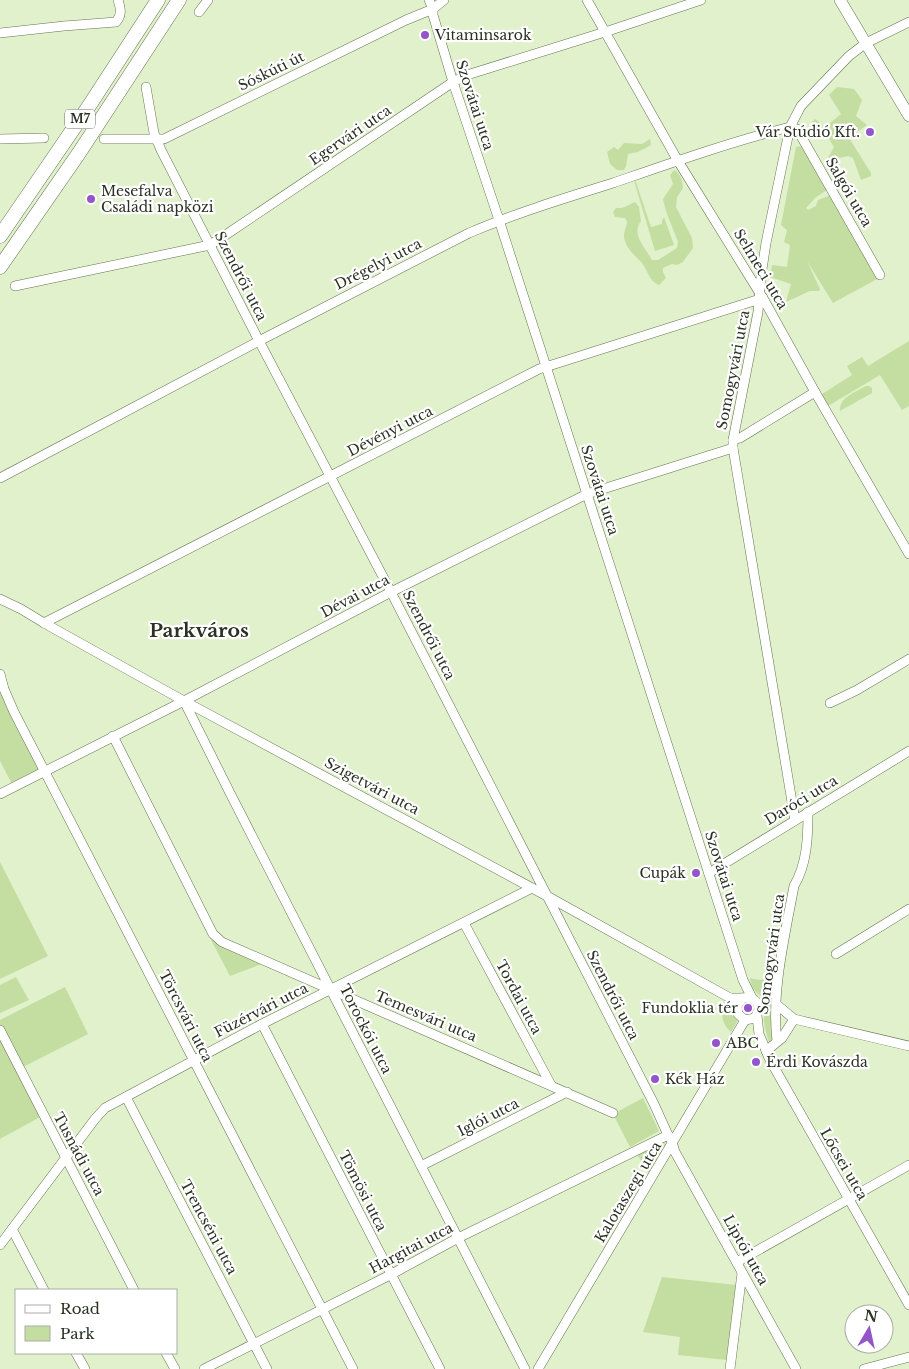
<svg xmlns="http://www.w3.org/2000/svg" width="909" height="1369" font-family="'Libre Baskerville',serif">
  <rect width="100%" height="100%" fill="#e0f1cc"/>
  <g fill="#c4dea1">
    <polygon points="837,87 854,89 862,100 856,116 867,125 849,138 871,173 871,176 861,180 853,158 848,156 839,158 834,170 831,172 827,167 828,158 834,147 825,132 818,136 810,124 815,119 825,127 841,114 829,95"/>
    <polygon points="650,139 651,145 638,152 628,154 626,166 624,170 617,170 610,164 607,152 614,147 618,150 624,143 642,144"/>
    <polygon points="803,146 827,190 815,198 806,208 808,210 816,206 818,200 831,195 879,278 833,303 807,261 820,289 819,291 810,291 786,302 791,284 770,277 772,265 787,267 790,245 784,242 787,230 781,225 796,147"/>
    <path d="M 674,170 C 681,174 682,180 683,188 L 677,197 L 676,207 L 692,238 L 693,248 L 683,262 L 677,265 L 672,264 L 663,268 L 663,272 L 666,278 L 659,285 C 649,281 648,271 642,263 C 636,256 628,251 625,241 C 622,234 626,229 627,222 L 625,218 L 615,217 L 613,212 L 616,208 L 622,208 L 635,202 L 639,207 L 641,221 C 631,235 645,247 652,260 L 658,260 L 677,248 L 678,242 L 666,211 L 663,199 L 673,184 L 670,175 Z"/>
    <polygon points="634,181 636,182 651,227 662,224 662,221 664,217 674,245 655,251"/>
    <polygon points="909,341 909,406 902,410 880,375 828,406 822,394 852,375 847,366 862,357 868,366"/>
    <path d="M 866,386 L 869,386 L 872,388 L 872,393 L 840,411 C 839,397 856,392 866,386 Z"/>
    <polygon points="0,685 42,769 12,784 0,761"/>
    <polygon points="0,862 48,956 0,979"/>
    <polygon points="215,938 262,964 230,976 211,940"/>
    <path d="M 776,974 L 774,1038 L 772,1043 L 769,1042 C 767,1036 765,1029 764,1022 C 763,1015 768,1009 765,1002 C 760,991 752,995 750,978 C 760,981 768,980 776,974 Z"/>
    <polygon points="16,977 29,1000 0,1013 0,985"/>
    <polygon points="65,987 88,1034 19,1069 42,1116 0,1139 0,1020"/>
    <path d="M 723,1002 L 732,1006 L 733,1014 L 738,1020 L 731,1032 C 721,1023 721,1014 723,1002 Z"/>
    <polygon points="643,1098 659,1131 630,1147 614,1116 617,1112"/>
    <polygon points="664,1141 666,1147 649,1173 636,1153"/>
    <polygon points="662,1277 736,1285 727,1360 678,1355 680,1337 643,1332"/>
  </g>
  <g fill="none" stroke-linecap="round" stroke-linejoin="round">
    <defs>
      <g id="minor">
        <polyline points="429,0 433,9 433,15 453,82 499,220 743,980 752,998"/>
        <polyline points="587,0 678,161 764,300 815,392 909,554"/>
        <polyline points="199,12 208,0"/>
        <path d="M 0,33 L 64,26 L 116,22 C 122,15 121,9 118,0"/>
        <polyline points="146,87 154,133 161,150 257,337 391,592 654,1104 668,1135 671,1139 675,1152 796,1369"/>
        <polyline points="0,139 44,138"/>
        <polyline points="104,139 164,139 406,20 433,9 444,0"/>
        <polyline points="15,286 210,245 224,236 453,82 467,75 605,32 701,0"/>
        <polyline points="733,440 740,438 815,392"/>
        <path d="M 0,478 L 259,341 L 469,233 C 516,213 565,198 613,183 C 671,163 730,142 790,127 L 797,129 L 880,275"/>
        <polyline points="0,599 21,609 44,623 184,701 547,896 730,998 737,1005"/>
        <polyline points="44,623 539,369 763,298"/>
        <polyline points="0,674 4,689 14,712 353,1369"/>
        <polyline points="184,701 230,793 525,1369"/>
        <polyline points="830,703 857,690 909,659"/>
        <polyline points="113,736 213,934 222,942 613,1113"/>
        <polyline points="0,794 184,701 391,592 587,494 733,448"/>
        <polyline points="795,820 733,448 733,440 758,312 761,276 766,243 790,127 801,106 849,56 866,43 909,22"/>
        <polyline points="709,873 909,751"/>
        <polyline points="464,923 551,1085"/>
        <polyline points="836,954 909,909"/>
        <path d="M 730,998 C 742,999 757,993 759,1009 L 755,1018 L 745,1020 L 738,1014 L 737,1005 L 742,999"/>
        <polyline points="776,1004 794,1019 909,1046"/>
        <polyline points="757,1016 759,1034 770,1060 909,1305"/>
        <polyline points="262,1024 440,1369"/>
        <polyline points="0,1030 134,1290"/>
        <path d="M 777,1041 C 771,993 785,935 794,886 C 807,864 808,838 808,812"/>
        <polyline points="766,1051 782,1038 794,1019"/>
        <polyline points="126,1097 267,1369"/>
        <polyline points="421,1166 567,1092"/>
        <polyline points="12,1229 44,1290"/>
        <polyline points="0,1245 95,1119 105,1108 262,1024 532,888"/>
        <polyline points="737,1262 909,1165"/>
        <polyline points="76,1353 85,1369"/>
        <polyline points="166,1353 175,1369"/>
        <polyline points="204,1369 390,1275 458,1238 668,1135"/>
        <polyline points="538,1369 745,1020"/>
        <polyline points="730,1369 742,1273"/>
        <polyline points="864,1369 909,1357"/>
      </g>
      <polyline id="major" points="840,0 909,116"/>
      <g id="highway">
        <polyline points="0,236 89,106 158,0"/>
        <polyline points="0,267 79,153 179,0"/>
      </g>
    </defs>
    <use href="#minor" stroke="#667453" stroke-width="10"/>
    <use href="#major" stroke="#667453" stroke-width="12"/>
    <use href="#highway" stroke="#667453" stroke-width="15"/>
    <use href="#minor" stroke="#fff" stroke-width="9"/>
    <use href="#major" stroke="#fff" stroke-width="11"/>
    <use href="#highway" stroke="#fff" stroke-width="14"/>
  </g>
  <g fill="#9454ca" stroke="#fff" stroke-width="2">
    <circle cx="425" cy="35" r="5"/>
    <circle cx="870" cy="132" r="5"/>
    <circle cx="91" cy="199" r="5"/>
    <circle cx="696" cy="873" r="5"/>
    <circle cx="748" cy="1008" r="5"/>
    <circle cx="716" cy="1043" r="5"/>
    <circle cx="756" cy="1062" r="5"/>
    <circle cx="655" cy="1079" r="5"/>
  </g>
  <g text-anchor="middle" stroke-width="4.5" stroke-linejoin="round" paint-order="stroke">
    <rect fill="#fff" stroke="#6b6f65" stroke-width="1" x="65" y="109.5" width="30" height="19" rx="4"/>
    <g font-size="12" font-weight="bold" fill="#2b3123">
      <text x="80" y="123">M7</text>
    </g>
    <g font-size="14" fill="#2b3123" stroke="#fff" text-anchor="start">
      <text x="435" y="40">Vitaminsarok</text>
      <text x="860" y="137" text-anchor="end">Vár Stúdió Kft.</text>
      <text x="101" y="196">Mesefalva<tspan x="101" dy="16">Családi napközi</tspan></text>
      <text x="686" y="878" text-anchor="end">Cupák</text>
      <text x="738" y="1013" text-anchor="end">Fundoklia tér</text>
      <text x="726" y="1048">ABC</text>
      <text x="766" y="1067">Érdi Kovászda</text>
      <text x="665" y="1084">Kék Ház</text>
    </g>
    <g font-size="14" fill="#2b3123" stroke="#fff">
      <text transform="translate(271 71) rotate(-26)" y="5">Sóskúti út</text>
      <text transform="translate(475 105) rotate(72)" y="5">Szovátai utca</text>
      <text transform="translate(350 135) rotate(-34)" y="5">Egervári utca</text>
      <text transform="translate(849 192) rotate(60)" y="5">Salgói utca</text>
      <text transform="translate(378 264) rotate(-27)" y="5">Drégelyi utca</text>
      <text transform="translate(761 269) rotate(59)" y="5">Selmeci utca</text>
      <text transform="translate(241 276) rotate(63)" y="5">Szendrői utca</text>
      <text transform="translate(733 370) rotate(-79)" y="5">Somogyvári utca</text>
      <text transform="translate(390 431) rotate(-27)" y="5">Dévényi utca</text>
      <text transform="translate(600 490) rotate(72)" y="5">Szovátai utca</text>
      <text transform="translate(355 596) rotate(-28)" y="5">Dévai utca</text>
      <text transform="translate(429 635) rotate(63)" y="5">Szendrői utca</text>
      <text transform="translate(372 786) rotate(28)" y="5">Szigetvári utca</text>
      <text transform="translate(801 800) rotate(-31)" y="5">Daróci utca</text>
      <text transform="translate(724 876) rotate(72)" y="5">Szovátai utca</text>
      <text transform="translate(771 954) rotate(-82)" y="5">Somogyvári utca</text>
      <text transform="translate(613 995) rotate(63)" y="5">Szendrői utca</text>
      <text transform="translate(519 997) rotate(62)" y="5">Tordai utca</text>
      <text transform="translate(261 1010) rotate(-27)" y="5">Füzérvári utca</text>
      <text transform="translate(186 1016) rotate(63)" y="5">Törcsvári utca</text>
      <text transform="translate(426 1016) rotate(23)" y="5">Temesvári utca</text>
      <text transform="translate(366 1029) rotate(63)" y="5">Torockói utca</text>
      <text transform="translate(488 1117) rotate(-27)" y="5">Iglói utca</text>
      <text transform="translate(79 1154) rotate(62)" y="5">Tusnádi utca</text>
      <text transform="translate(844 1164) rotate(60)" y="5">Lőcsei utca</text>
      <text transform="translate(363 1191) rotate(63)" y="5">Tömösi utca</text>
      <text transform="translate(628 1192) rotate(-59)" y="5">Kalotaszegi utca</text>
      <text transform="translate(209 1227) rotate(62)" y="5">Trencséni utca</text>
      <text transform="translate(411 1248) rotate(-28)" y="5">Hargitai utca</text>
      <text transform="translate(746 1250) rotate(61)" y="5">Liptói utca</text>
    </g>
    <g font-size="19" font-weight="bold" fill="#2b3123" stroke="#fff">
      <text x="199" y="637">Parkváros</text>
    </g>
  </g>
  <rect x="15" y="1289" width="162" height="65" fill="#ffffff" stroke="#aaada7"/>
  <rect x="25" y="1305" width="25" height="8" fill="#ffffff" stroke="#aaada7"/>
  <text x="60" y="1314" font-size="15" fill="#2b3123">Road</text>
  <rect x="25" y="1326" width="25" height="15" fill="#c4dea1" stroke="#aaada7"/>
  <text x="60" y="1339" font-size="15" fill="#2b3123">Park</text>
  <g transform="translate(869 1329) rotate(9)"><circle r="24" fill="#ffffff" stroke="#aaada7"/>
  <path d="M0-4L9 19L0 12L-9 19Z" fill="#9454ca"/>
  <text y="-8" font-size="14" font-weight="bold" text-anchor="middle" fill="#2b3123">N</text>
  </g>
</svg>
